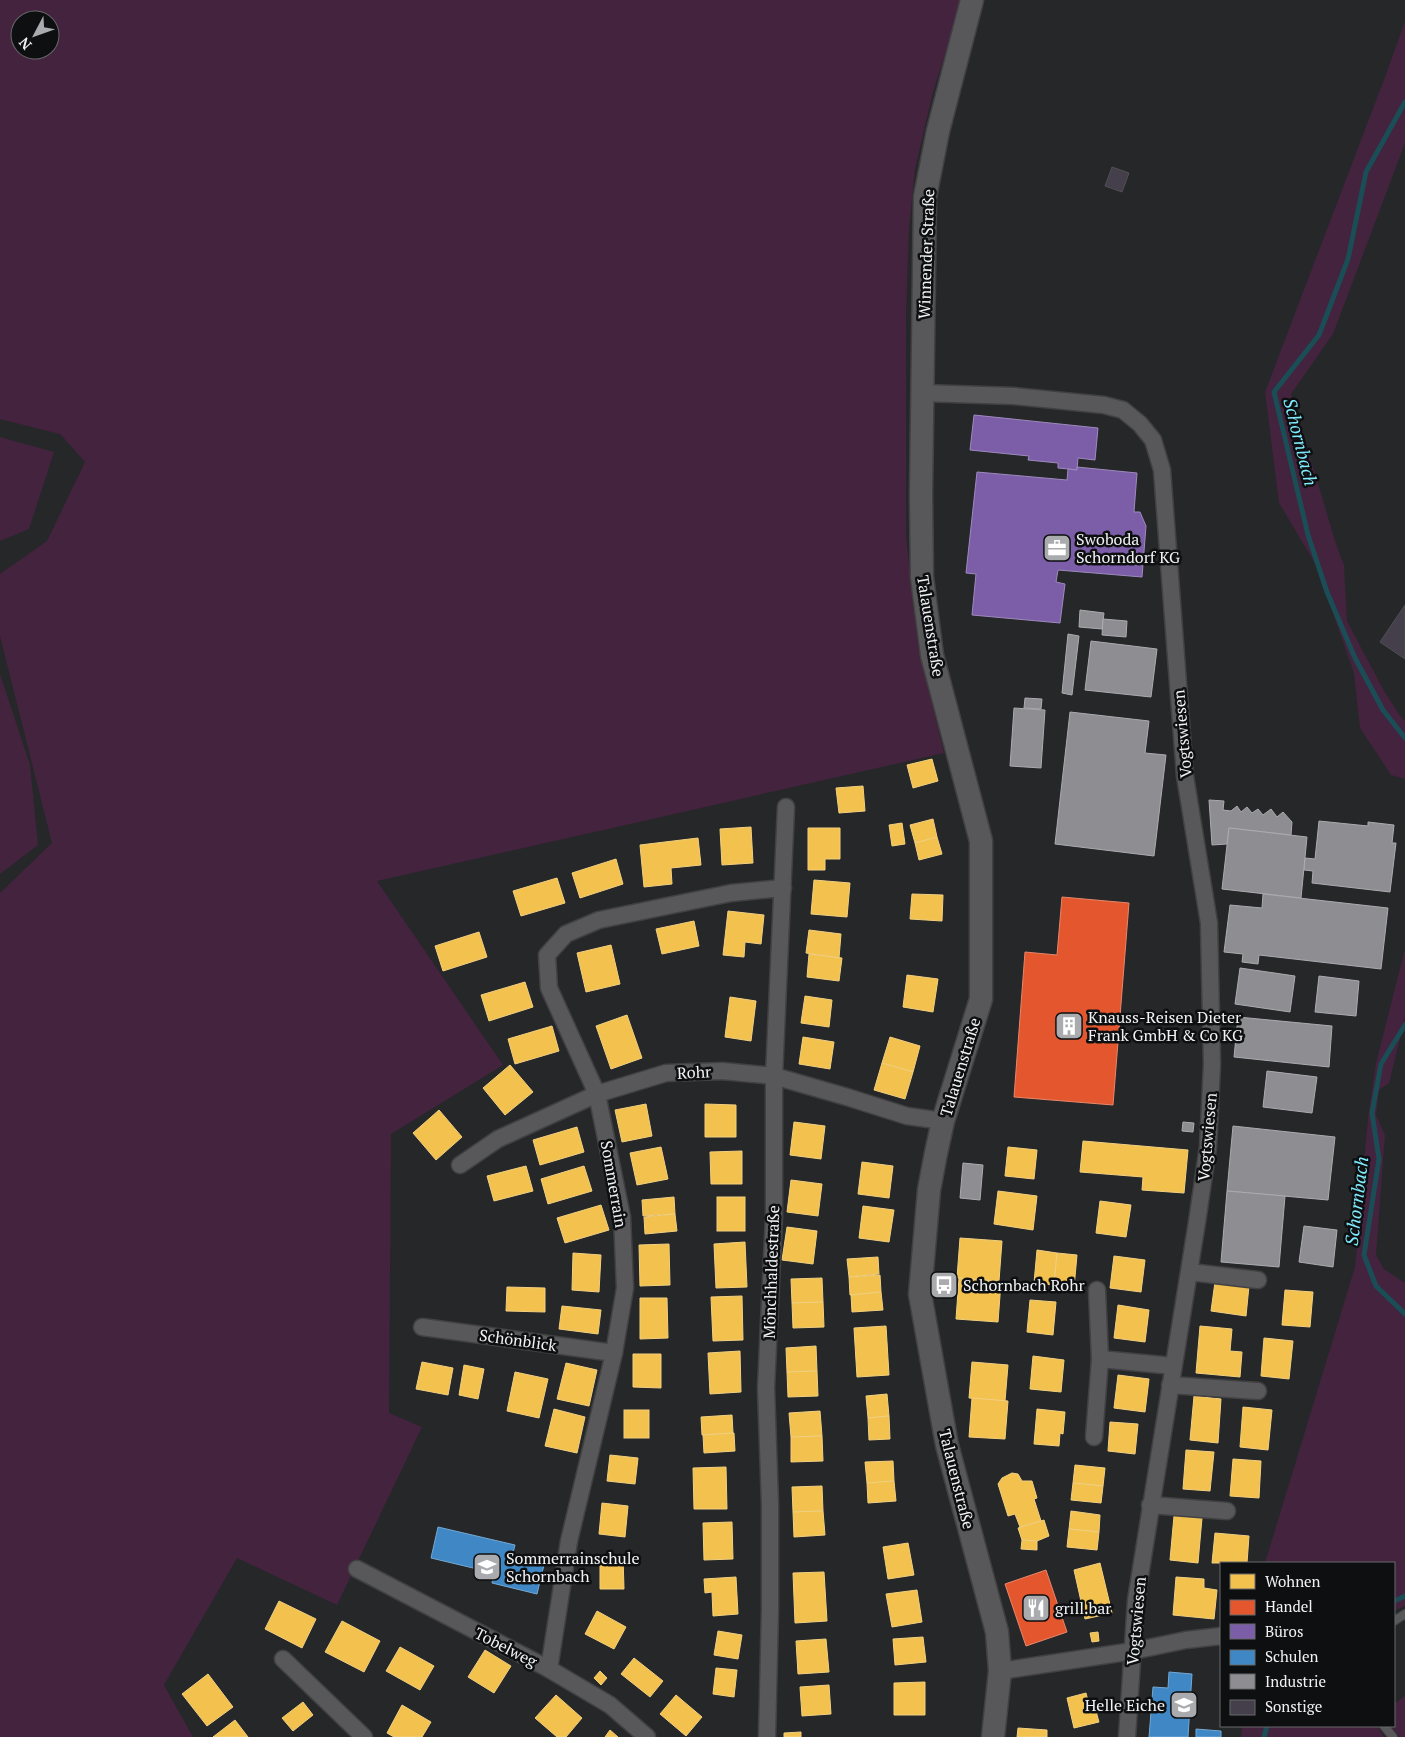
<svg xmlns="http://www.w3.org/2000/svg" width="1405" height="1737" font-family="'PT Serif',serif">
  <rect width="100%" height="100%" fill="#262729"/>
  <g fill="#43233d" fill-rule="evenodd">
    <path d="M 0,0 L 960,0 L 955,23 L 933,92 L 915,169 L 909,229 L 906,314 L 906,536 L 918,647 L 944,753 L 377,881 L 503,1065 L 391,1134 L 389,1413 L 422,1427 L 337,1605 L 237,1558 L 164,1685 L 193,1737 L 0,1737 L 0,893 L 52,843 L 0,636 L 0,574 L 47,541 L 85,462 L 60,434 L 0,419 ZM 20,20 L 50,20 L 50,50 L 20,50 Z"/>
    <polygon points="1405,21 1405,143 1333,334 1291,394 1337,547 1344,565 1347,621 1383,689 1400,716 1405,721 1405,779 1391,775 1360,728 1354,673 1316,565 1279,503 1265,392 1385,77"/>
    <polygon points="0,437 54,452 29,529 0,541"/>
    <polygon points="0,674 30,765 38,845 0,874"/>
    <polygon points="1405,949 1405,1018 1389,1083 1379,1090 1376,1115 1385,1135 1376,1255 1384,1269 1405,1283 1405,1606 1394,1611 1394,1563 1265,1563 1355,1267 1368,1118 1376,1063"/>
    <polygon points="1405,1696 1405,1737 1400,1737 1391,1726 1394,1726 1394,1704"/>
    <polygon points="1242,1726 1377,1726 1384,1737 1241,1737"/>
  </g>
  <g fill="#f2c14e" stroke="#f2d080">
    <polygon points="932,759 938,781 913,788 907,765"/>
    <polygon points="863,786 865,811 839,813 836,788"/>
    <polygon points="933,819 937,837 915,843 910,825"/>
    <polygon points="902,823 905,844 892,846 889,825"/>
    <polygon points="751,827 753,863 722,865 720,829"/>
    <polygon points="808,828 840,828 840,859 825,859 825,870 808,870"/>
    <polygon points="937,837 942,854 919,860 915,843"/>
    <polygon points="698,838 701,865 671,868 672,884 644,887 640,845"/>
    <polygon points="616,859 623,884 580,898 572,873"/>
    <polygon points="557,878 565,903 521,916 513,891"/>
    <polygon points="814,880 850,883 847,917 811,914"/>
    <polygon points="912,894 943,895 942,921 910,919"/>
    <polygon points="728,911 764,915 761,944 745,942 744,957 723,955"/>
    <polygon points="694,921 699,946 662,954 656,929"/>
    <polygon points="809,930 841,934 839,958 806,953"/>
    <polygon points="479,932 487,957 443,971 435,946"/>
    <polygon points="611,945 620,984 586,992 577,953"/>
    <polygon points="809,954 842,958 839,981 807,977"/>
    <polygon points="907,975 938,979 933,1012 903,1007"/>
    <polygon points="525,982 533,1007 489,1021 481,995"/>
    <polygon points="805,996 832,1000 829,1027 801,1023"/>
    <polygon points="730,997 756,1001 751,1041 725,1037"/>
    <polygon points="627,1015 642,1058 611,1069 596,1026"/>
    <polygon points="552,1026 559,1051 515,1064 508,1039"/>
    <polygon points="803,1037 834,1042 830,1069 799,1064"/>
    <polygon points="890,1037 920,1046 913,1072 882,1063"/>
    <polygon points="882,1063 913,1072 905,1099 874,1090"/>
    <polygon points="510,1065 533,1092 505,1115 483,1088"/>
    <polygon points="646,1104 652,1136 622,1142 615,1110"/>
    <polygon points="705,1104 736,1105 736,1137 705,1137"/>
    <polygon points="439,1110 462,1137 436,1160 413,1133"/>
    <polygon points="794,1122 825,1126 821,1159 790,1155"/>
    <polygon points="577,1127 584,1152 540,1165 533,1140"/>
    <polygon points="1083,1141 1188,1150 1184,1193 1142,1190 1143,1177 1080,1172"/>
    <polygon points="661,1147 668,1179 637,1185 630,1153"/>
    <polygon points="1008,1147 1037,1150 1034,1179 1005,1176"/>
    <polygon points="742,1151 742,1184 711,1184 710,1152"/>
    <polygon points="862,1162 893,1166 889,1198 858,1194"/>
    <polygon points="526,1166 533,1191 494,1201 487,1176"/>
    <polygon points="584,1166 592,1191 548,1204 541,1179"/>
    <polygon points="791,1180 822,1184 818,1216 787,1212"/>
    <polygon points="998,1191 1037,1196 1033,1230 994,1224"/>
    <polygon points="674,1197 675,1214 643,1216 642,1200"/>
    <rect x="717" y="1197" width="28" height="34"/>
    <polygon points="1100,1201 1131,1205 1126,1237 1096,1233"/>
    <polygon points="601,1205 609,1230 565,1243 557,1218"/>
    <polygon points="863,1206 894,1210 889,1242 859,1238"/>
    <polygon points="675,1214 677,1231 645,1234 644,1217"/>
    <polygon points="787,1227 817,1231 813,1264 782,1260"/>
    <polygon points="960,1238 1002,1241 999,1281 957,1278"/>
    <polygon points="745,1242 747,1287 716,1288 714,1244"/>
    <polygon points="669,1244 670,1285 640,1286 639,1245"/>
    <polygon points="1037,1250 1057,1253 1054,1285 1034,1283"/>
    <polygon points="573,1253 601,1255 599,1292 572,1290"/>
    <polygon points="1057,1253 1077,1255 1074,1288 1054,1286"/>
    <polygon points="1114,1256 1145,1260 1141,1292 1110,1288"/>
    <polygon points="878,1257 879,1274 849,1277 847,1259"/>
    <polygon points="880,1275 881,1292 850,1295 849,1277"/>
    <polygon points="822,1278 823,1302 792,1303 791,1279"/>
    <polygon points="959,1278 1001,1282 998,1322 956,1319"/>
    <polygon points="1215,1282 1249,1286 1246,1316 1211,1311"/>
    <polygon points="507,1287 545,1288 545,1312 506,1311"/>
    <polygon points="1285,1290 1313,1292 1310,1327 1282,1325"/>
    <polygon points="881,1292 883,1310 852,1312 851,1295"/>
    <polygon points="742,1296 743,1340 713,1341 711,1297"/>
    <polygon points="640,1298 667,1298 668,1338 640,1339"/>
    <polygon points="1030,1300 1056,1302 1053,1335 1027,1332"/>
    <polygon points="823,1302 824,1327 793,1328 792,1303"/>
    <polygon points="1118,1305 1149,1310 1145,1342 1114,1338"/>
    <polygon points="562,1306 601,1310 598,1334 559,1329"/>
    <polygon points="886,1326 889,1375 857,1377 854,1328"/>
    <polygon points="1200,1326 1232,1329 1230,1351 1242,1352 1240,1377 1196,1373"/>
    <polygon points="1264,1338 1293,1341 1289,1379 1261,1376"/>
    <polygon points="816,1346 817,1371 787,1372 786,1348"/>
    <polygon points="740,1351 741,1392 710,1394 708,1353"/>
    <polygon points="633,1354 661,1354 661,1388 633,1387"/>
    <polygon points="1033,1356 1064,1360 1061,1392 1030,1389"/>
    <polygon points="422,1362 453,1368 448,1395 416,1389"/>
    <polygon points="972,1362 1008,1365 1005,1401 969,1398"/>
    <polygon points="566,1363 597,1370 589,1406 557,1399"/>
    <polygon points="464,1365 484,1369 478,1399 459,1395"/>
    <polygon points="817,1371 818,1396 788,1397 787,1372"/>
    <polygon points="515,1372 548,1379 539,1418 507,1411"/>
    <polygon points="1118,1375 1149,1379 1145,1412 1114,1408"/>
    <polygon points="887,1394 889,1416 868,1418 866,1396"/>
    <polygon points="1194,1396 1221,1399 1218,1443 1190,1440"/>
    <polygon points="972,1398 1008,1401 1005,1439 969,1437"/>
    <polygon points="1243,1407 1272,1410 1268,1450 1240,1447"/>
    <polygon points="554,1409 585,1417 577,1453 545,1446"/>
    <polygon points="1037,1409 1065,1412 1063,1434 1060,1433 1059,1446 1034,1444"/>
    <rect x="624" y="1410" width="25" height="28"/>
    <polygon points="820,1411 822,1436 791,1437 789,1413"/>
    <polygon points="732,1415 733,1433 702,1435 701,1417"/>
    <polygon points="889,1416 890,1439 869,1440 868,1418"/>
    <polygon points="1110,1422 1138,1424 1135,1454 1108,1451"/>
    <polygon points="734,1433 735,1451 704,1453 703,1435"/>
    <polygon points="822,1436 823,1461 791,1462 791,1437"/>
    <polygon points="1186,1450 1214,1452 1210,1491 1183,1489"/>
    <polygon points="610,1455 638,1458 635,1484 607,1481"/>
    <polygon points="1233,1459 1261,1461 1259,1498 1230,1496"/>
    <polygon points="893,1461 894,1481 867,1483 865,1462"/>
    <polygon points="1075,1465 1105,1468 1103,1486 1073,1483"/>
    <polygon points="726,1467 727,1509 694,1509 693,1468"/>
    <polygon points="1012,1473 1018,1474 1022,1481 1032,1481 1037,1498 1034,1499 1041,1521 1020,1527 1015,1514 1008,1516 998,1484 1002,1478"/>
    <polygon points="894,1481 896,1501 868,1503 867,1483"/>
    <polygon points="1073,1483 1103,1486 1101,1503 1071,1500"/>
    <polygon points="822,1486 823,1511 793,1512 792,1487"/>
    <polygon points="602,1503 628,1506 625,1537 599,1534"/>
    <polygon points="823,1511 825,1535 794,1537 793,1512"/>
    <polygon points="1071,1511 1100,1515 1099,1532 1069,1529"/>
    <polygon points="1174,1516 1202,1518 1198,1563 1170,1560"/>
    <polygon points="1044,1520 1049,1536 1037,1541 1022,1540 1018,1528"/>
    <polygon points="732,1522 733,1559 704,1560 703,1523"/>
    <polygon points="1069,1529 1099,1532 1097,1550 1067,1547"/>
    <polygon points="1215,1533 1249,1536 1247,1563 1212,1563"/>
    <polygon points="1022,1540 1037,1541 1037,1550 1021,1549"/>
    <polygon points="908,1543 914,1575 888,1579 883,1547"/>
    <polygon points="600,1557 623,1557 624,1589 600,1589"/>
    <polygon points="1100,1563 1112,1613 1085,1619 1074,1570"/>
    <polygon points="824,1572 827,1621 795,1623 793,1573"/>
    <polygon points="736,1577 738,1614 713,1616 712,1592 705,1593 704,1579"/>
    <polygon points="1176,1577 1204,1579 1204,1588 1217,1590 1214,1619 1173,1615"/>
    <polygon points="917,1590 922,1622 892,1627 886,1594"/>
    <polygon points="279,1601 316,1619 302,1648 265,1629"/>
    <polygon points="597,1611 626,1627 614,1649 585,1634"/>
    <polygon points="342,1621 380,1641 364,1672 325,1652"/>
    <polygon points="718,1631 742,1635 738,1659 714,1655"/>
    <polygon points="1098,1632 1099,1641 1092,1642 1090,1633"/>
    <polygon points="923,1637 926,1662 895,1665 893,1639"/>
    <polygon points="826,1639 829,1672 798,1674 796,1641"/>
    <polygon points="400,1647 434,1666 420,1690 386,1671"/>
    <polygon points="485,1650 511,1666 494,1693 468,1677"/>
    <polygon points="634,1658 663,1681 650,1697 621,1674"/>
    <polygon points="716,1668 737,1670 734,1697 713,1694"/>
    <polygon points="600,1671 607,1678 601,1685 594,1678"/>
    <polygon points="208,1674 233,1707 207,1726 182,1694"/>
    <polygon points="925,1682 925,1715 894,1715 894,1683"/>
    <polygon points="829,1685 831,1714 802,1716 800,1687"/>
    <polygon points="1086,1693 1089,1705 1094,1704 1099,1722 1074,1728 1067,1698"/>
    <polygon points="556,1695 582,1718 566,1737 557,1737 535,1718"/>
    <polygon points="676,1695 702,1717 686,1736 660,1714"/>
    <polygon points="303,1702 313,1715 293,1731 282,1718"/>
    <polygon points="402,1705 431,1722 422,1737 394,1737 387,1733"/>
    <polygon points="235,1720 248,1737 213,1737"/>
    <polygon points="1018,1728 1047,1730 1047,1737 1017,1737"/>
    <polygon points="610,1730 618,1737 605,1737"/>
    <polygon points="801,1732 801,1737 784,1737 784,1733"/>
  </g>
  <g fill="#e4572e" stroke="#e8866a">
    <polygon points="1062,897 1129,903 1113,1105 1014,1097 1025,952 1057,955"/>
    <polygon points="1046,1570 1067,1632 1026,1646 1005,1584"/>
  </g>
  <g fill="#7b5ea7" stroke="#9e8abe">
    <polygon points="974,415 1098,428 1095,460 1078,458 1077,470 1068,469 1058,468 1058,463 1028,460 1029,456 970,450"/>
    <polygon points="1077,467 1137,473 1134,512 1140,512 1146,526 1142,577 1058,570 1056,582 1065,584 1060,623 972,615 976,574 966,573 977,472 1067,480 1068,469 1077,470"/>
  </g>
  <g fill="#3f88c5" stroke="#74a8d3">
    <polygon points="438,1527 515,1545 512,1557 544,1565 537,1594 492,1583 494,1573 431,1558"/>
    <polygon points="1169,1672 1192,1674 1188,1737 1149,1737 1153,1687 1168,1688"/>
    <polygon points="1196,1729 1221,1731 1221,1737 1196,1737"/>
  </g>
  <g fill="#8d8d92" stroke="#ababb0">
    <polygon points="1080,610 1104,613 1102,629 1079,627"/>
    <polygon points="1103,619 1127,621 1126,637 1102,635"/>
    <polygon points="1068,634 1079,636 1072,695 1062,693"/>
    <polygon points="1091,641 1157,649 1151,697 1085,690"/>
    <polygon points="1025,698 1042,699 1041,709 1024,708"/>
    <polygon points="1014,708 1045,710 1041,768 1010,766"/>
    <polygon points="1070,712 1149,721 1145,753 1166,755 1154,856 1055,844"/>
    <polygon points="1209,800 1224,801 1223,810 1231,811 1237,806 1241,812 1247,807 1252,813 1258,809 1263,815 1271,809 1277,817 1283,812 1292,822 1291,835 1229,828 1227,844 1212,845"/>
    <polygon points="1319,821 1368,826 1368,822 1394,825 1392,843 1396,843 1390,892 1312,883 1313,871 1304,870 1305,858 1315,859"/>
    <polygon points="1229,828 1307,837 1301,898 1222,889"/>
    <polygon points="1263,894 1388,908 1381,969 1259,955 1258,964 1242,962 1243,954 1224,952 1230,905 1262,908"/>
    <polygon points="1240,968 1295,976 1290,1012 1235,1004"/>
    <polygon points="1319,976 1359,981 1356,1016 1315,1012"/>
    <polygon points="1238,1017 1332,1026 1329,1067 1234,1057"/>
    <polygon points="1267,1071 1317,1077 1312,1113 1263,1107"/>
    <polygon points="1183,1122 1194,1123 1193,1132 1182,1131"/>
    <polygon points="1233,1126 1335,1137 1328,1200 1227,1191"/>
    <polygon points="963,1163 983,1165 980,1200 960,1198"/>
    <polygon points="1227,1191 1285,1196 1279,1267 1221,1262"/>
    <polygon points="1304,1226 1337,1230 1333,1267 1299,1262"/>
  </g>
  <g fill="none" stroke-linecap="round" stroke-linejoin="round">
    <g stroke="#1a4d56" stroke-width="5">
      <polyline points="1405,102 1366,172 1348,259 1319,335 1274,392 1308,535 1327,592 1355,658 1383,710 1405,738"/>
      <polyline points="1405,1025 1381,1064 1372,1113 1379,1159 1364,1255 1376,1286 1405,1314"/>
      <polyline points="1394,1601 1405,1596"/>
      <polyline points="1264,1737 1267,1726"/>
    </g>
  </g>
  <g fill="#443f4b" stroke="#505153">
    <polygon points="1112,167 1129,173 1122,192 1105,186"/>
    <polygon points="1405,605 1405,659 1380,642"/>
  </g>
  <g fill="none" stroke-linecap="round" stroke-linejoin="round">
    <defs>
      <g id="lane">
        <polyline points="1394,1621 1405,1614"/>
        <polyline points="1384,1726 1393,1737"/>
      </g>
      <g id="street">
        <polyline points="922,393 1014,396 1104,405 1123,410 1140,424 1153,440 1162,470 1185,776 1209,923 1212,1064 1208,1147 1197,1222 1136,1600 1127,1737"/>
        <polyline points="460,1165 498,1139 597,1094 666,1073 722,1071 774,1076 847,1097 907,1116 943,1121"/>
        <polyline points="1190,1272 1258,1280"/>
        <polyline points="422,1327 614,1353"/>
        <polyline points="1100,1359 1173,1366"/>
        <polyline points="1170,1385 1258,1391"/>
        <polyline points="1094,1437 1100,1359 1097,1290"/>
        <polyline points="1150,1505 1227,1511"/>
        <polyline points="357,1569 549,1669 610,1705 647,1737"/>
        <polyline points="283,1659 364,1737"/>
        <polyline points="549,1669 569,1541 614,1353 625,1288 622,1217 597,1094 549,988 547,955 566,934 599,920 731,893 783,888"/>
        <polyline points="1000,1671 1133,1651 1186,1640 1221,1636"/>
        <polyline points="767,1737 770,1610 770,1504 766,1388 774,1216 774,1076 786,807"/>
      </g>
      <polyline id="secondary" points="972,0 938,131 925,197 921,495 922,577 932,655 981,841 981,999 943,1121 936,1153 929,1190 920,1294 947,1445 997,1632 1000,1671 993,1737"/>
    </defs>
    <use href="#lane" stroke="#414143" stroke-width="10"/>
    <use href="#street" stroke="#414143" stroke-width="19"/>
    <use href="#secondary" stroke="#414143" stroke-width="25"/>
    <use href="#lane" stroke="#58585a" stroke-width="8"/>
    <use href="#street" stroke="#58585a" stroke-width="16"/>
    <use href="#secondary" stroke="#58585a" stroke-width="22"/>
  </g>
  <defs>
    <symbol id="office-square" viewBox="-11 -11 22 22"><rect x="-9" y="-9" width="18" height="18" rx="4" fill="#aaabae" stroke="#0e0f11"/><path d="M-6-3h4V-5.5h4V-3h4V5H-6ZM-1-4.5V-3h2v-1.5ZM-6 0V1H6V0Z" fill="#fff"/></symbol>
    <symbol id="building-square" viewBox="-11 -11 22 22"><rect x="-9" y="-9" width="18" height="18" rx="4" fill="#aaabae" stroke="#0e0f11"/><path d="M-4-6H4V6H1V3H-1V6H-4ZM-2.5-4.3h1.7v1.8h-1.7ZM.8-4.3h1.7v1.8H.8ZM-2.5-1h1.7V.8h-1.7ZM.8-1h1.7V.8H.8Z" fill="#fff"/></symbol>
    <symbol id="bus-square" viewBox="-11 -11 22 22"><rect x="-9" y="-9" width="18" height="18" rx="4" fill="#aaabae" stroke="#0e0f11"/><path d="M-5-6H5V4H4V6H2V4H-2V6H-4V4H-5ZM-3.5-4V0h7V-4ZM-3.5 1.2v1.5H-2V1.2ZM2 1.2v1.5H3.5V1.2Z" fill="#fff"/></symbol>
    <symbol id="school-square" viewBox="-11 -11 22 22"><rect x="-9" y="-9" width="18" height="18" rx="4" fill="#aaabae" stroke="#0e0f11"/><path d="M0-5L7-2L0 1L-7-2ZM-4 1L0 2.5L4 1V4Q0 6-4 4Z" fill="#fff"/></symbol>
    <symbol id="restaurant-square" viewBox="-11 -11 22 22"><rect x="-9" y="-9" width="18" height="18" rx="4" fill="#aaabae" stroke="#0e0f11"/><path d="M-5-6h1v4h1v-4h1v4h1v-4h1v5L-1.5 .5V6h-2V.5L-5-1ZM5-6V6H3V1.5H1.5Q1.5-4 5-6Z" fill="#fff"/></symbol>
  </defs>
  <g fill-rule="evenodd">
    <use href="#office-square" x="1041" y="532" width="32" height="32"/>
    <use href="#building-square" x="1053" y="1010" width="32" height="32"/>
    <use href="#bus-square" x="928" y="1269" width="32" height="32"/>
    <use href="#school-square" x="471" y="1551" width="32" height="32"/>
    <use href="#restaurant-square" x="1020" y="1592" width="32" height="32"/>
    <use href="#school-square" x="1168" y="1689" width="32" height="32"/>
  </g>
  <g text-anchor="middle" stroke-width="5" stroke-linejoin="round" paint-order="stroke">
    <g font-size="16" fill="#f1f2f5" stroke="#0e0f11">
      <text transform="translate(926 254) rotate(-88)" y="6">Winnender Straße</text>
      <text transform="translate(931 626) rotate(81)" y="6">Talauenstraße</text>
      <text transform="translate(1182 734) rotate(-95)" y="6">Vogtswiesen</text>
      <text transform="translate(960 1067) rotate(-73)" y="6">Talauenstraße</text>
      <text transform="translate(694 1072) rotate(-3)" y="6">Rohr</text>
      <text transform="translate(1207 1137) rotate(-85)" y="6">Vogtswiesen</text>
      <text transform="translate(614 1184) rotate(80)" y="6">Sommerrain</text>
      <text transform="translate(771 1272) rotate(-88)" y="6">Mönchhaldestraße</text>
      <text transform="translate(518 1340) rotate(8)" y="6">Schönblick</text>
      <text transform="translate(957 1479) rotate(76)" y="6">Talauenstraße</text>
      <text transform="translate(1136 1621) rotate(-85)" y="6">Vogtswiesen</text>
      <text transform="translate(506 1647) rotate(27)" y="6">Tobelweg</text>
    </g>
    <g font-size="16" fill="#f1f2f5" stroke="#0e0f11" text-anchor="start">
      <text x="1076" y="545">Swoboda<tspan x="1076" dy="18">Schorndorf KG</tspan></text>
      <text x="1088" y="1023">Knauss-Reisen Dieter<tspan x="1088" dy="18">Frank GmbH &amp; Co KG</tspan></text>
      <text x="963" y="1291">Schornbach Rohr</text>
      <text x="506" y="1564">Sommerrainschule<tspan x="506" dy="18">Schornbach</tspan></text>
      <text x="1055" y="1614">grill.bar</text>
      <text x="1165" y="1711" text-anchor="end">Helle Eiche</text>
    </g>
    <g font-size="18" font-style="italic" fill="#81ecff" stroke="#0e0f11">
      <text transform="translate(1300 442) rotate(76)" y="6">Schornbach</text>
      <text transform="translate(1357 1201) rotate(-83)" y="6">Schornbach</text>
    </g>
  </g>
  <rect x="1220" y="1562" width="175" height="165" fill="#0e0f11" stroke="#696a6c"/>
  <rect x="1230" y="1574" width="25" height="15" fill="#f2c14e" stroke="#696a6c"/>
  <text x="1265" y="1587" font-size="15" fill="#f1f2f5">Wohnen</text>
  <rect x="1230" y="1600" width="25" height="15" fill="#e4572e" stroke="#696a6c"/>
  <text x="1265" y="1612" font-size="15" fill="#f1f2f5">Handel</text>
  <rect x="1230" y="1624" width="25" height="15" fill="#7b5ea7" stroke="#696a6c"/>
  <text x="1265" y="1637" font-size="15" fill="#f1f2f5">Büros</text>
  <rect x="1230" y="1650" width="25" height="15" fill="#3f88c5" stroke="#696a6c"/>
  <text x="1265" y="1662" font-size="15" fill="#f1f2f5">Schulen</text>
  <rect x="1230" y="1674" width="25" height="15" fill="#8d8d92" stroke="#696a6c"/>
  <text x="1265" y="1687" font-size="15" fill="#f1f2f5">Industrie</text>
  <rect x="1230" y="1700" width="25" height="15" fill="#443f4b" stroke="#696a6c"/>
  <text x="1265" y="1712" font-size="15" fill="#f1f2f5">Sonstige</text>
  <g transform="translate(35 35) rotate(229)"><circle r="24" fill="#0e0f11" stroke="#696a6c"/>
  <path d="M0-4L9 19L0 12L-9 19Z" fill="#aaabae"/>
  <text y="-8" font-size="14" font-weight="bold" text-anchor="middle" fill="#f1f2f5">N</text>
  </g>
</svg>
